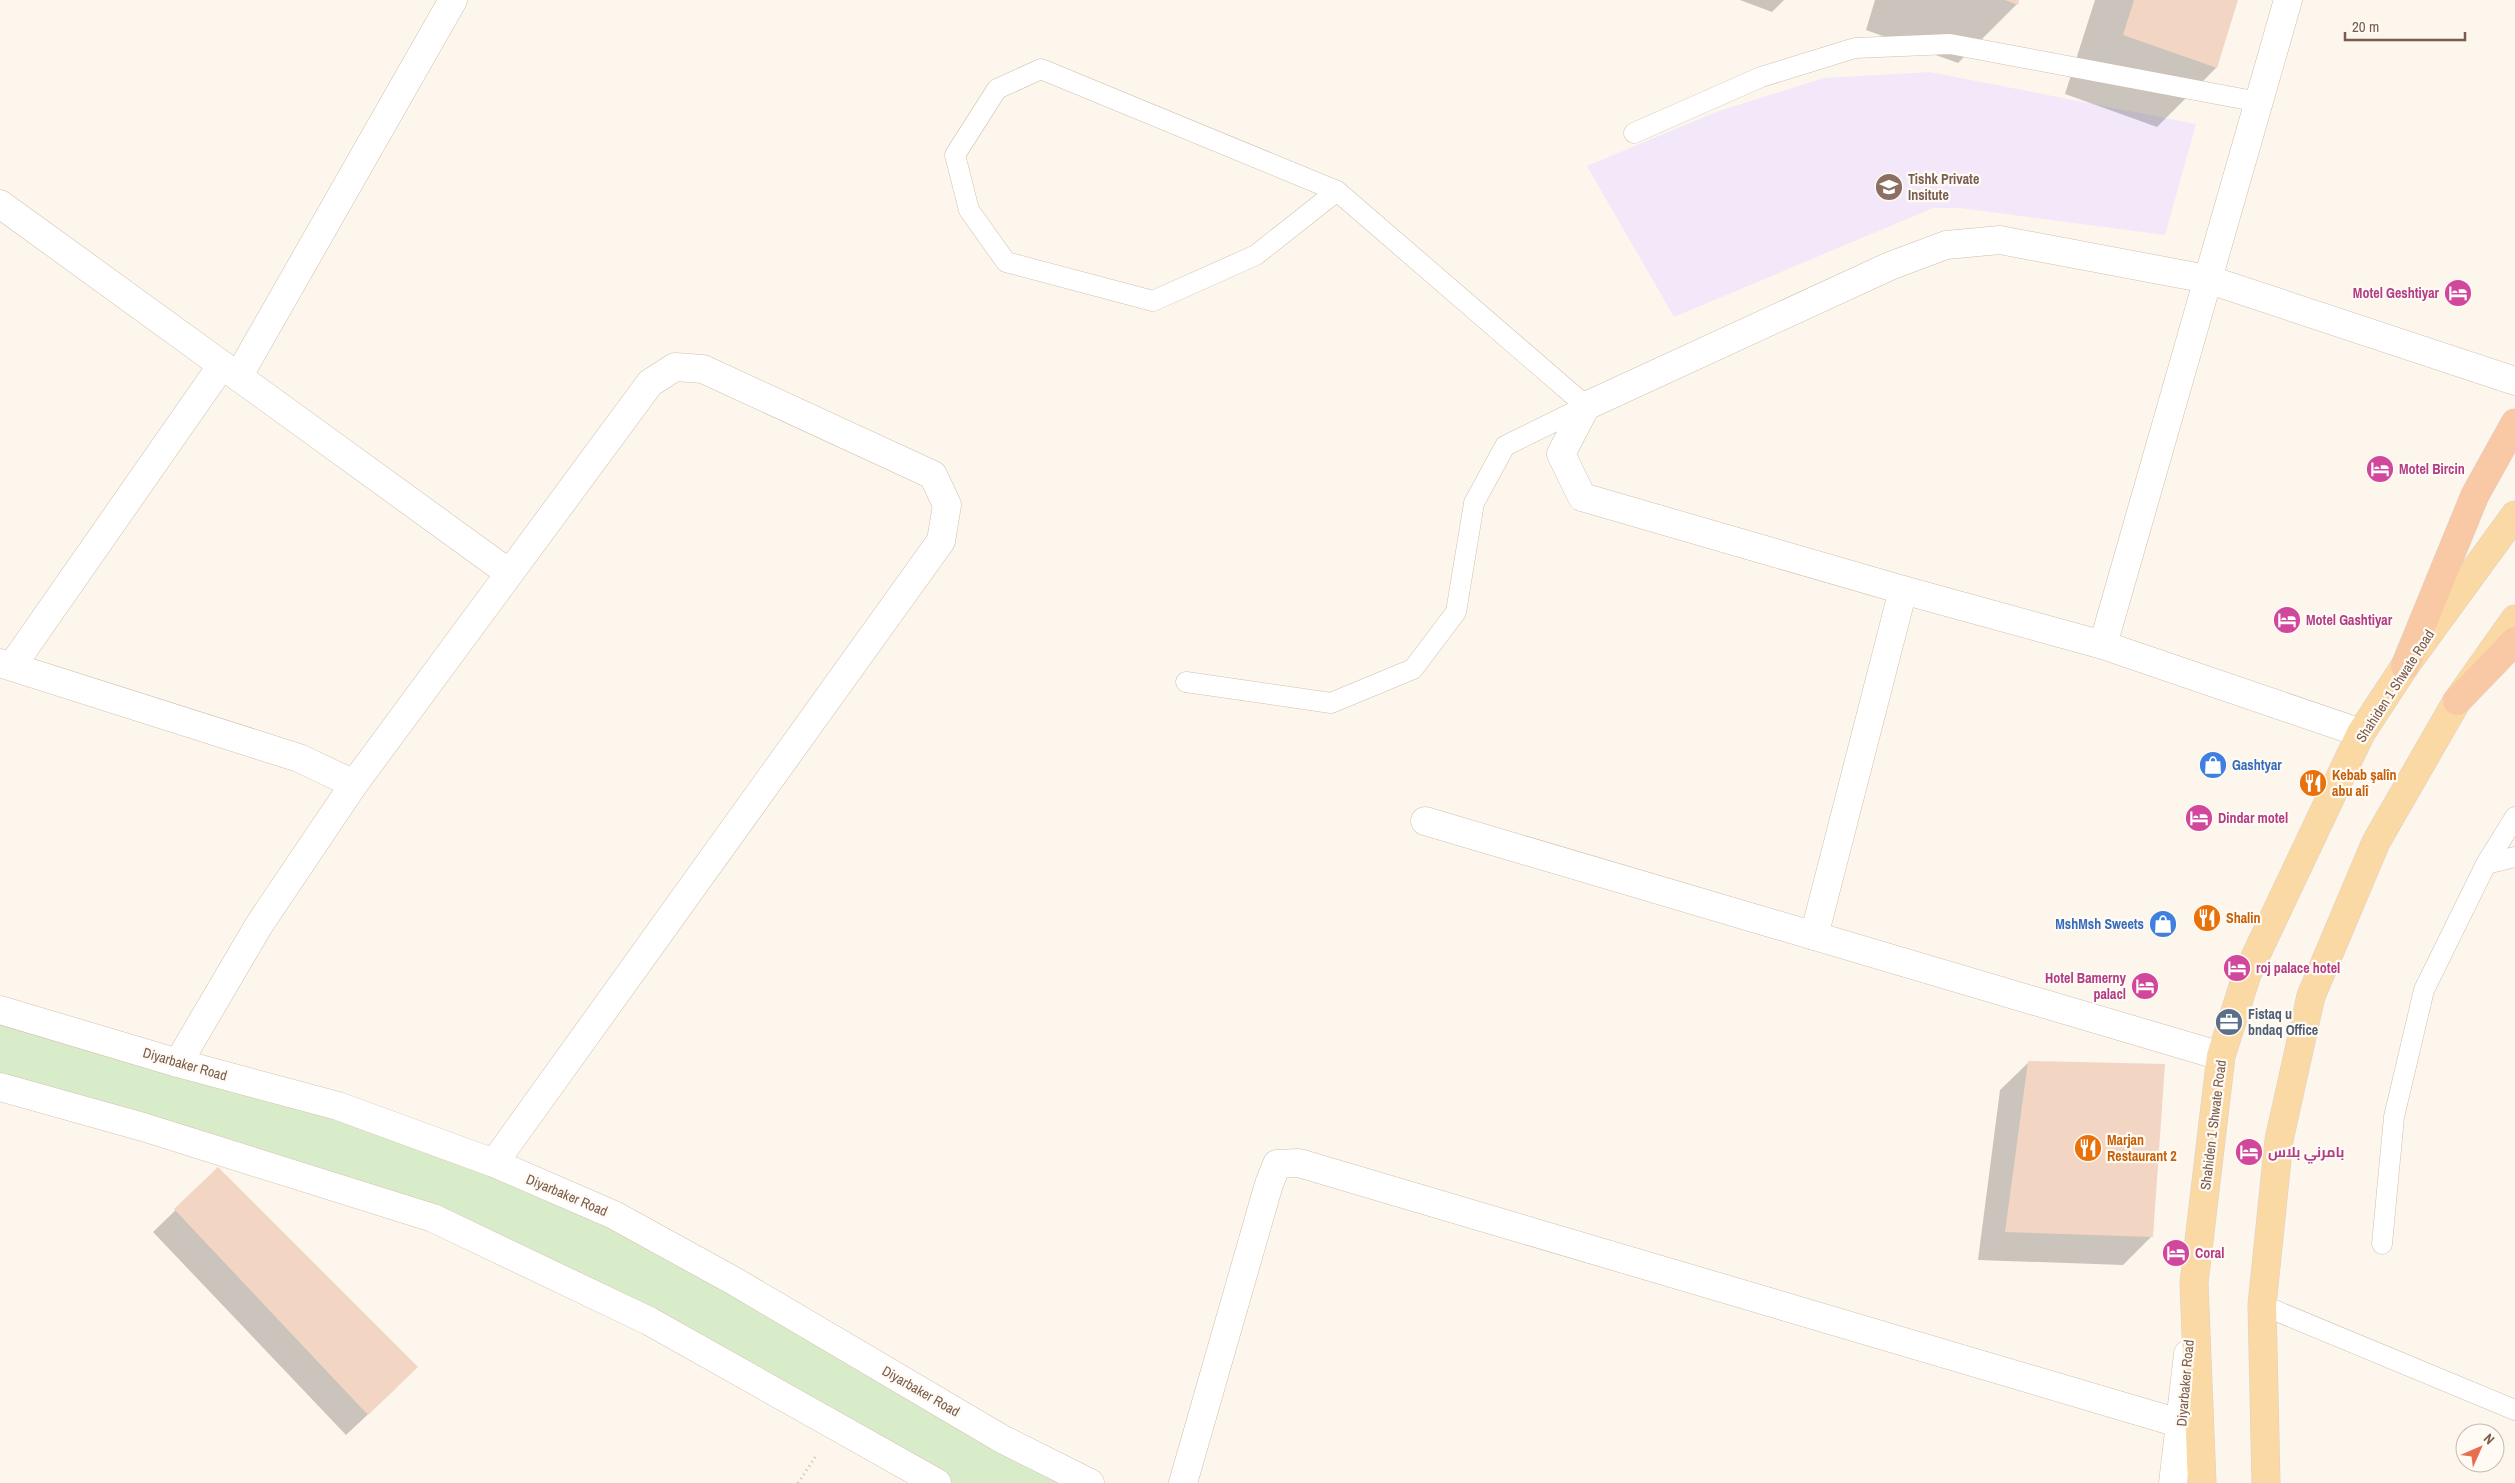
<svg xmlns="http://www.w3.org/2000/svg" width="2515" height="1483" font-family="'Archivo Narrow',Cairo,sans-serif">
  <rect width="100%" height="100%" fill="#fdf6ec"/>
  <polygon fill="#f3e8fa" points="1930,72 2196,124 2165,235 1960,208 1933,208 1674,317 1587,166 1716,112 1824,78"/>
  <polygon fill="#d8ecc9" points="0,1010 494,1163 1090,1483 937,1483 433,1218 0,1087"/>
  <g fill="#0003">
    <polygon points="1740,0 1784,0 1772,12"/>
    <polygon points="1875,0 2018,0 2017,4 1958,63 1866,30"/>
    <polygon points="2095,0 2237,0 2216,68 2157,127 2065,94"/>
    <polygon points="2029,1062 2151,1237 2123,1265 1978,1260 2000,1090"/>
    <polygon points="218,1169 395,1389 346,1435 153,1232"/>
  </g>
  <g fill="#f3d5c3">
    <polygon points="2005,0 2019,0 2018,5"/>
    <polygon points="2134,0 2238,0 2217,68 2123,35"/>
    <polygon points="2028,1061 2165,1064 2153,1237 2005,1232"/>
    <polygon points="218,1167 418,1367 368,1415 174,1209"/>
  </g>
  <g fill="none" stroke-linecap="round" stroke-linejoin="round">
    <defs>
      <g id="service">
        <polyline points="1634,133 1761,77 1855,48 1950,44 2259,102"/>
        <polyline points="1186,682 1331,703 1413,669 1456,612 1474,503 1505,446 1586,406 1337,191 1041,69 997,89 955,155 969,210 1006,262 1153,301 1256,255 1337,191"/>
        <polyline points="2486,864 2515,857"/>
        <polyline points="2382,1244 2394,1117 2424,990 2486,864 2515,817"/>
        <polyline points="2262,1305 2515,1410"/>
      </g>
      <g id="minor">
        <polyline points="0,204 509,573"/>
        <polyline points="238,377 453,0"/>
        <polyline points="2103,645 2288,0"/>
        <polyline points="0,663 299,758 354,784"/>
        <polyline points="12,666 222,365"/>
        <polyline points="2361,733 2103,645 1903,590 1582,497 1561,454 1586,406 1890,266 1946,245 2000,240 2207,279 2515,381"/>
        <polyline points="1425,821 2221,1056"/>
        <polyline points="1814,936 1903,590"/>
        <polyline points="178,1063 259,925 354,784 650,383 675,367 703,369 933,475 947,505 941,541 494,1163"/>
        <polyline points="1183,1483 1269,1184 1277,1164 1299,1163 2182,1424"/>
      </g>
      <g id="secondary">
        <polyline points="0,1010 178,1063 338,1106 494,1163 614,1215 734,1281 1002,1439 1090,1483"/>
        <polyline points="0,1087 143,1127 433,1218 649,1321 937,1483"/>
        <polyline points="2173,1483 2188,1354"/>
      </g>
      <g id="primary">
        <polyline points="2202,1483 2194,1283 2221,1056 2247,974 2361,733 2405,666 2515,515"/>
        <polyline points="2266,1483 2262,1305 2279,1140 2311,996 2376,842 2457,701 2515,619"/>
      </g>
      <g id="trunk">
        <polyline points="2405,666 2475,495 2515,423"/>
        <polyline points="2457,701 2515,641"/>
      </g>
    </defs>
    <use href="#service" stroke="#d1beb0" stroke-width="21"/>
    <use href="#minor" stroke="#d1beb0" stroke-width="29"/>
    <use href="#secondary" stroke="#d6c0b0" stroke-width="29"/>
    <use href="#primary" stroke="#dad1cd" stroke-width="29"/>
    <use href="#trunk" stroke="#dad1cd" stroke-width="29"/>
    <polyline stroke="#d9b8a5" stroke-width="3" stroke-dasharray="1 4" stroke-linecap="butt" points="798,1483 816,1456"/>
    <use href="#service" stroke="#fff" stroke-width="20"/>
    <use href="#minor" stroke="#fff" stroke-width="28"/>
    <use href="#secondary" stroke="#fff" stroke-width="28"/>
    <use href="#primary" stroke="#fbd9a5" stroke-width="28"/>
    <use href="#trunk" stroke="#f9c8a4" stroke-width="28"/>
  </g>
  <defs>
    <symbol id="university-disc" viewBox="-11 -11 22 22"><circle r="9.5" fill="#8d6e63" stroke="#fffaf3"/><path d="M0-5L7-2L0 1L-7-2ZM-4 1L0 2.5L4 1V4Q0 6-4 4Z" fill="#fff"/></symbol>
    <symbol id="hotel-disc" viewBox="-11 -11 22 22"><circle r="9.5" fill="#d1479c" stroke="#fffaf3"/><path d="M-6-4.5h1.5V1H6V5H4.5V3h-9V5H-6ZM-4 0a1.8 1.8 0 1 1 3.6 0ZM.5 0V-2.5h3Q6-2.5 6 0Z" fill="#fff"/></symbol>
    <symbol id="shop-disc" viewBox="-11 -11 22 22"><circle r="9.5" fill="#3f7fe0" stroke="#fffaf3"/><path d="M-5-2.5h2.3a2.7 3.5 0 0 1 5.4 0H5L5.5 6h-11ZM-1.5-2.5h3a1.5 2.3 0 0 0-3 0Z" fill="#fff"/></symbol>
    <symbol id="restaurant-disc" viewBox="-11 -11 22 22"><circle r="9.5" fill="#e8710a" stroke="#fffaf3"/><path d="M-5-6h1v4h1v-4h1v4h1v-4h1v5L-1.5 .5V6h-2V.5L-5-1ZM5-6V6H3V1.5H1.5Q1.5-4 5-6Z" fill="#fff"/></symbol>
    <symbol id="office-disc" viewBox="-11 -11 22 22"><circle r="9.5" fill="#5c6f8a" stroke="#fffaf3"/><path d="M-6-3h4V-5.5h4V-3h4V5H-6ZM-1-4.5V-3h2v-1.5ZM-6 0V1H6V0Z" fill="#fff"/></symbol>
  </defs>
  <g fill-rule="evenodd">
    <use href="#university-disc" x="1873" y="171" width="32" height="32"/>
    <use href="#hotel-disc" x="2442" y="277" width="32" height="32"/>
    <use href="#hotel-disc" x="2364" y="453" width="32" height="32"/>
    <use href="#hotel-disc" x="2271" y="604" width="32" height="32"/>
    <use href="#shop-disc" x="2197" y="749" width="32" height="32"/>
    <use href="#restaurant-disc" x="2297" y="767" width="32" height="32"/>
    <use href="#hotel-disc" x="2183" y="802" width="32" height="32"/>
    <use href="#restaurant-disc" x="2191" y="902" width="32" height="32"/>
    <use href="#shop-disc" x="2147" y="908" width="32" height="32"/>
    <use href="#hotel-disc" x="2221" y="952" width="32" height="32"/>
    <use href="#hotel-disc" x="2129" y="970" width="32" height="32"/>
    <use href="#office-disc" x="2213" y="1006" width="32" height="32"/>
    <use href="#restaurant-disc" x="2072" y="1132" width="32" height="32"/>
    <use href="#hotel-disc" x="2233" y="1136" width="32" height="32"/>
    <use href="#hotel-disc" x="2160" y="1237" width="32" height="32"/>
  </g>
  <g text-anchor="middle" stroke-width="4.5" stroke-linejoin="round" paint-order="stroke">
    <g font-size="14" font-weight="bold" fill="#785e54" stroke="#fffaf3" text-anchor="start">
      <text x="1908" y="184">Tishk Private<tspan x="1908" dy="16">Insitute</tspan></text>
    </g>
    <g font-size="14" font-weight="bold" fill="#b23c85" stroke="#fffaf3" text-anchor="start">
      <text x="2439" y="298" text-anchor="end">Motel Geshtiyar</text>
      <text x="2399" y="474">Motel Bircin</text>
      <text x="2306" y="625">Motel Gashtiyar</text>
      <text x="2218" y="823">Dindar motel</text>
      <text x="2256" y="973">roj palace hotel</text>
      <text x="2126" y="983" text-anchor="end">Hotel Bamerny<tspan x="2126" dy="16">palacl</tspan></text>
      <text x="2268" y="1157">بامرني بلاس</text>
      <text x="2195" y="1258">Coral</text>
    </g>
    <g font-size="14" fill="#7a5c4d" stroke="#fffaf3">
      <text transform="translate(2395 686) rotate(-57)" y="5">Shahiden 1 Shwate Road</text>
      <text transform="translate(185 1064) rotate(16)" y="5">Diyarbaker Road</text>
      <text transform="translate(2213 1125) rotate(-83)" y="5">Shahiden 1 Shwate Road</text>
      <text transform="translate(567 1195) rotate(23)" y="5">Diyarbaker Road</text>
      <text transform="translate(2185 1383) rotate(-85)" y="5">Diyarbaker Road</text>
      <text transform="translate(921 1391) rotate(30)" y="5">Diyarbaker Road</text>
    </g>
    <g font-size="14" font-weight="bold" fill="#366cbe" stroke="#fffaf3" text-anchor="start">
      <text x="2232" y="770">Gashtyar</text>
      <text x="2144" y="929" text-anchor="end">MshMsh Sweets</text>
    </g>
    <g font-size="14" font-weight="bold" fill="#c56008" stroke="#fffaf3" text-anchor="start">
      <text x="2332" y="780">Kebab şalîn<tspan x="2332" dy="16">abu alî</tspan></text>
      <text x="2226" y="923">Shalin</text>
      <text x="2107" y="1145">Marjan<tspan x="2107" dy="16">Restaurant 2</tspan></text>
    </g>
    <g font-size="14" font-weight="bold" fill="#4e5e75" stroke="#fffaf3" text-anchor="start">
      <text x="2248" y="1019">Fistaq u<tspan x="2248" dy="16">bndaq Office</tspan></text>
    </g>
  </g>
  <g transform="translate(2480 1448) rotate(45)"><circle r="24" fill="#fffaf3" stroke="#cabbb1"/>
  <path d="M0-4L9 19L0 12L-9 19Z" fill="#e76f51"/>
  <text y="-8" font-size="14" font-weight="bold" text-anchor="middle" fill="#7a5c4d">N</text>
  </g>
  <path d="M2345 32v8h120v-8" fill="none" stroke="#7a5c4d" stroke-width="2.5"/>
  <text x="2352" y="32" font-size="15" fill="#7a5c4d" stroke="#fffaf3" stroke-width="4" paint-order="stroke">20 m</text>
</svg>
